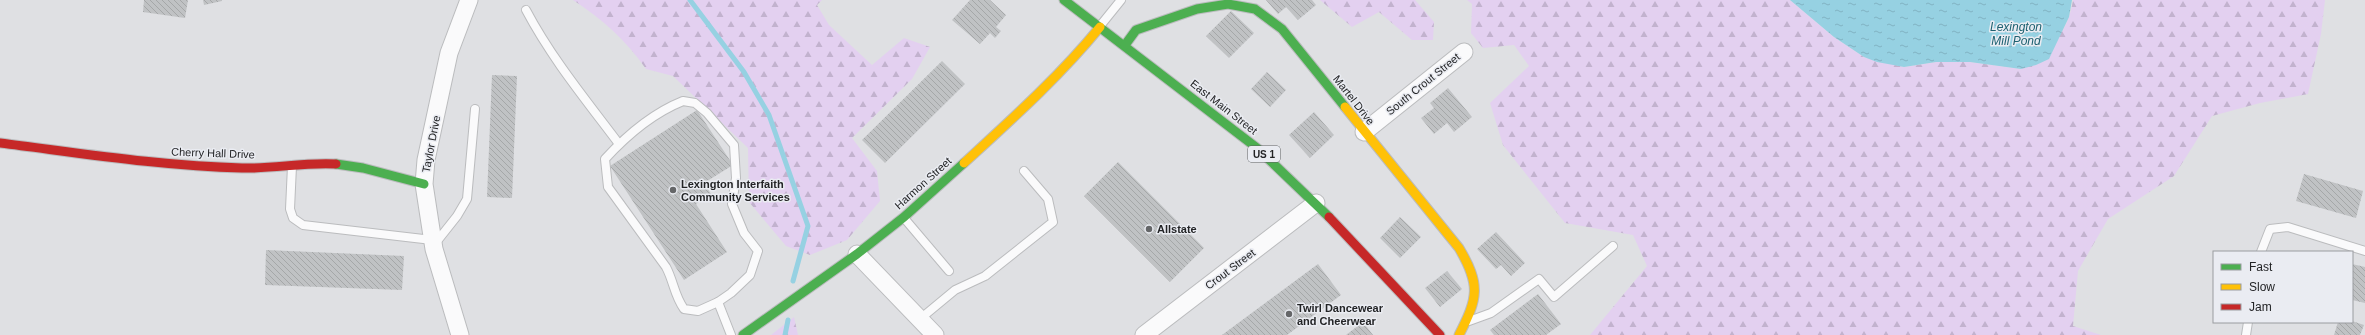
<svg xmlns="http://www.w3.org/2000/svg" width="2365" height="335" font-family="Helvetica,sans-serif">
  <defs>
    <pattern id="forest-firs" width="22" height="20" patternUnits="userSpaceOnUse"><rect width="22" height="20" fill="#e3d0f0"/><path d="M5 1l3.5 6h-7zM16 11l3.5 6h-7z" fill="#c2b2ce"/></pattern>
    <pattern id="water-ripples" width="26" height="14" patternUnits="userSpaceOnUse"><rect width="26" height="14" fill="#96d1e2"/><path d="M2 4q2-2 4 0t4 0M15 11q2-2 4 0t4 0" fill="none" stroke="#81b3c2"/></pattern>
    <pattern id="building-back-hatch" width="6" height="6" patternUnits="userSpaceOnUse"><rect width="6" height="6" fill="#c0c2c4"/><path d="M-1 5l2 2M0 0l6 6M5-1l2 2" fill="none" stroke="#a5a7a8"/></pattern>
  </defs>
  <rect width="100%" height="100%" fill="#dfe0e3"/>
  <g fill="url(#forest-firs)">
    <path d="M 573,0 L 822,0 L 817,5 L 829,25 L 872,65 L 904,38 L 930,47 L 912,79 L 852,138 L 877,171 L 880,201 L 847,240 L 810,255 L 786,246 L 749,202 L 748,148 L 673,76 L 646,69 C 626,40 602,19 573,0 Z"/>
    <polygon points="1320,0 1415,0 1434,22 1433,40 1412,40 1379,12 1352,27"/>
    <path d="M 1467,0 L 1790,0 L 1834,37 L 1864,57 L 1904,67 L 1936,62 L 1970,62 L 2021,69 C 2049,46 2067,38 2073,0 L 2325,0 L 2321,34 L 2308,94 L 2260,103 L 2212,116 L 2174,176 L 2108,219 L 2078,271 L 2073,326 L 2101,335 L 1590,335 L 1647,266 L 1633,235 L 1565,223 L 1503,145 L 1490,103 L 1529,66 L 1514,45 L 1483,48 L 1471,33 L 1472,4 Z"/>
    <polygon points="794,317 798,335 771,335"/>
  </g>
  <polygon fill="url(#water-ripples)" points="1790,0 2072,0 2069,17 2049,59 2036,65 2021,69 1970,62 1936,62 1904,67 1877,62 1864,57 1834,37"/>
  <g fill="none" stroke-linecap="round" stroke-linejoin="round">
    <g stroke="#96d1e2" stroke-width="5">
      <polyline points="690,0 744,72 769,115 808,226 793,281"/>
      <polyline points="785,335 788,320"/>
    </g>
  </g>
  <g fill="url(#building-back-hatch)">
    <polygon points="144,0 188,0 185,18 143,12"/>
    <polygon points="203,0 222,0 222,1 204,5"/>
    <polygon points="970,0 990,0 1006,15 996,27 1001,31 995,38 990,33 980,44 952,20"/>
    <polygon points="1266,0 1312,0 1316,5 1298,20 1286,7 1278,14"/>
    <polygon points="1231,11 1254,33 1229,58 1206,36"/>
    <polygon points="942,61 965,84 885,163 862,140"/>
    <polygon points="1267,72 1286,90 1270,107 1251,89"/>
    <polygon points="492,75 517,76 512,198 487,197"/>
    <polygon points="1448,88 1472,117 1454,132 1447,123 1434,134 1421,118 1434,108 1430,103"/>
    <polygon points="697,110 733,165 704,183 711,194 696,204 727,252 684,280 610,166"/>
    <polygon points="1314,112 1334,135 1310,158 1289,135"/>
    <polygon points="1118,162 1204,248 1170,282 1084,196"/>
    <polygon points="2304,174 2363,191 2356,218 2296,201"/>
    <polygon points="1400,217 1421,237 1400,258 1380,238"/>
    <polygon points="1496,232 1525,263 1511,276 1501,265 1496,269 1477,249"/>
    <polygon points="266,250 404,256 402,290 265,285"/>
    <polygon points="1318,264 1341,295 1287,335 1222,335"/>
    <polygon points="2352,264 2365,267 2365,303 2352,300"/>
    <polygon points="1447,271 1462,289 1440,307 1425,288"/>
    <polygon points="1538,294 1561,324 1546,335 1494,335 1490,330"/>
    <polygon points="2352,321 2364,325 2360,335 2334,335 2338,322"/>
    <polygon points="1363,322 1373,335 1346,335"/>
  </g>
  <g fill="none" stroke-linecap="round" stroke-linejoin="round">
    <defs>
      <g id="lane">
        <path d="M 526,10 C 552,59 586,100 619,144"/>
        <polyline points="1100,26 1121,0"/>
        <path d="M 683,101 L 695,103 L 707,113 L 734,145 L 736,178 L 732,204 L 744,233 L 758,251 L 750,275 L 731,293 L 718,302 L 698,311 L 684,309 C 674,295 674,282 666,267 L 608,187 L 605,159 C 627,135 653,113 683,101 Z"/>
        <polyline points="292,166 290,209 293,218 303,225 432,240"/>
        <polyline points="904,218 949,271"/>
        <polyline points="434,245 457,216 467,199 475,109"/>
        <polyline points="2261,252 2270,229 2288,227 2365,251"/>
        <polyline points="718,302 731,335"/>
        <polyline points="920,319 955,290 985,276 1053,222 1048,199 1024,171"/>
        <polyline points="1469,321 1491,313 1539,279 1554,297 1613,246"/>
        <polyline points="2246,335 2248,322"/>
      </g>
      <g id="street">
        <polyline points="1364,132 1464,52"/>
        <polyline points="857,254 935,335"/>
        <polyline points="460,335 434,249 424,184 426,160 449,53 469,0"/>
        <polyline points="1144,335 1316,203"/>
      </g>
      <g id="fast">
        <polyline points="1064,0 1257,148 1329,217"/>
        <polyline points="1125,45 1136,30 1197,9 1228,4 1255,9 1282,29 1345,107"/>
        <polyline points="336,164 363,168 424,184"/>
        <polyline points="743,335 857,254 904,217 964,163"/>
      </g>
      <g id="slow">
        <path d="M 1345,107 L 1459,248 C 1481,285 1478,298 1459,335"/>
        <path d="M 964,163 C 1012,119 1059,77 1100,27"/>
      </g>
      <g id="jam">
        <path d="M 0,143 C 80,153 161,166 242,168 C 273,169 304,162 336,164"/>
        <polyline points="1329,217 1440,335"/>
      </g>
    </defs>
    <use href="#lane" stroke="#bbbcbe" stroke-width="10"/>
    <use href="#street" stroke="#bbbcbe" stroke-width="19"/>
    <use href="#fast" stroke="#bbbcbe" stroke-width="11"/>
    <use href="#slow" stroke="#bbbcbe" stroke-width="11"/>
    <use href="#jam" stroke="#bbbcbe" stroke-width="11"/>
    <use href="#lane" stroke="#fafafb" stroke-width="8"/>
    <use href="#street" stroke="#fafafb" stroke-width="17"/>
    <use href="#fast" stroke="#4caf50" stroke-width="9"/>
    <use href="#slow" stroke="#ffc107" stroke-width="9"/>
    <use href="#jam" stroke="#c62828" stroke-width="9"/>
  </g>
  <g fill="#656668" stroke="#eaecf2" stroke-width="1.5">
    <circle cx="673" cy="190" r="4"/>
    <circle cx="1149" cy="229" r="4"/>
    <circle cx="1289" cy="314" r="4"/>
  </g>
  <g text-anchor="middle" stroke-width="3" stroke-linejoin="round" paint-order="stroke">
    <rect fill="#eaecf2" stroke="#5f6063" stroke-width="1" x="1248" y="146" width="32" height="16" rx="3"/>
    <g font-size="10" font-weight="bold" fill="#232426">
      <text x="1264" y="158">US 1</text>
    </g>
    <g font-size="11" fill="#232426" stroke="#eaecf2">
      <text transform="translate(1423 84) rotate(-39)" y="4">South Crout Street</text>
      <text transform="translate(1354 100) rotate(52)" y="4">Martel Drive</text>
      <text transform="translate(1224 107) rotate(38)" y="4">East Main Street</text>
      <text transform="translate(431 144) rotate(-79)" y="4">Taylor Drive</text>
      <text transform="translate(213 153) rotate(2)" y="4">Cherry Hall Drive</text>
      <text transform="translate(923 183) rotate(-42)" y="4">Harmon Street</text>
      <text transform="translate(1230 269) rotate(-37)" y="4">Crout Street</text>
    </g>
    <g font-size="11" font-weight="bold" fill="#232426" stroke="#eaecf2" text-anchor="start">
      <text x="681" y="188">Lexington Interfaith<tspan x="681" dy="13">Community Services</tspan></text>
      <text x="1157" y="233">Allstate</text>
      <text x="1297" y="312">Twirl Dancewear<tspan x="1297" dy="13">and Cheerwear</tspan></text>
    </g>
    <g font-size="12" font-style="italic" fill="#1d6171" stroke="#eaecf2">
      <text x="2016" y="31">Lexington<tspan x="2016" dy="14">Mill Pond</tspan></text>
    </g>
  </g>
  <rect x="2213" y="251" width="140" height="72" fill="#eaecf2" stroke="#9a9ca0"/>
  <rect x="2221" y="264" width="20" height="6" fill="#4caf50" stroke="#9a9ca0"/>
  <text x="2249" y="271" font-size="12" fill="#232426">Fast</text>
  <rect x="2221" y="284" width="20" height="6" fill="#ffc107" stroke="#9a9ca0"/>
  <text x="2249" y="291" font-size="12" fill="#232426">Slow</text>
  <rect x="2221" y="304" width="20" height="6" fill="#c62828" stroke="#9a9ca0"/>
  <text x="2249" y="311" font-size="12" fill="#232426">Jam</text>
</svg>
